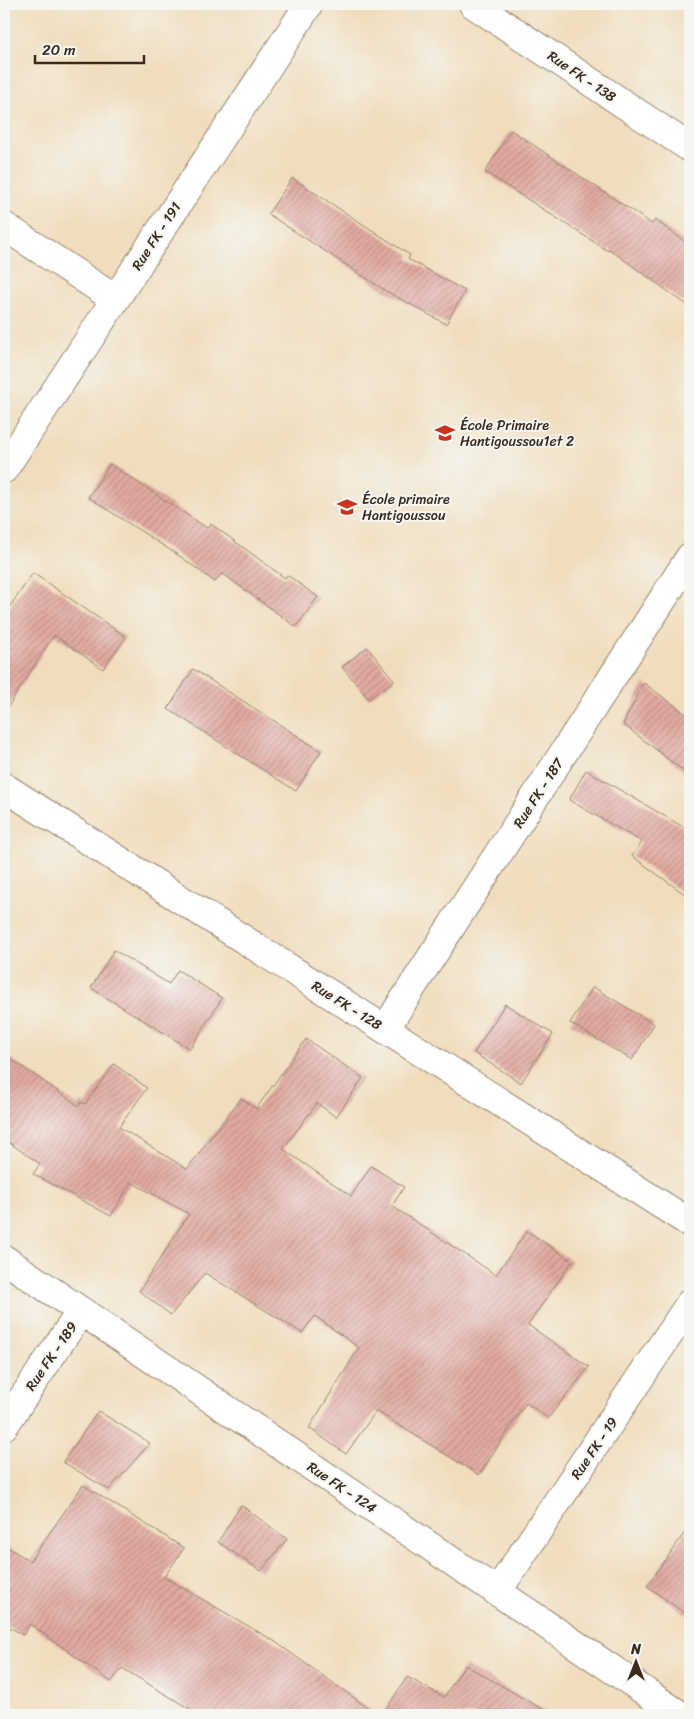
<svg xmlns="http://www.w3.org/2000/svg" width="694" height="1719" font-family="Sriracha,sans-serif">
  <defs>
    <pattern id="building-hatch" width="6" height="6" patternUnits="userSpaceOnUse" patternTransform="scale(1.25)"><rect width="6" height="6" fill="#e2aba3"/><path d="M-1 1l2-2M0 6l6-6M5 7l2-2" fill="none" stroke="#b88b84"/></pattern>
  </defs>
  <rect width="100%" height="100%" fill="#f6f6f2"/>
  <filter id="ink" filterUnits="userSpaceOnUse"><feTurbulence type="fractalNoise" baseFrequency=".02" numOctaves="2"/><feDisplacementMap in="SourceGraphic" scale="10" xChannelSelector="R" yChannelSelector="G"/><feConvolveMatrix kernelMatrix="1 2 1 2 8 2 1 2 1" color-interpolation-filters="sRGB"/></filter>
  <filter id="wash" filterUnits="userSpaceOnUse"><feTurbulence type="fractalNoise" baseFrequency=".0096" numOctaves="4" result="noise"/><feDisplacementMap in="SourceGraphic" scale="20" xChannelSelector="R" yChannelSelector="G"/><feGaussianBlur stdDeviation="1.12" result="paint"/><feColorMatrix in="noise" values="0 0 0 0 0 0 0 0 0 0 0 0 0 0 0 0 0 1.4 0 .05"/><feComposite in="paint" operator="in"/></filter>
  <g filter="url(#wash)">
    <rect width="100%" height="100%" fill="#f0ddbd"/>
    <g id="blocks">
      <g fill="url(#building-hatch)">
        <polygon points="511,130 652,224 655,220 690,245 690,307 609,249 608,251 485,172"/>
        <polygon points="292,178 410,255 408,259 465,291 446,324 386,291 268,214"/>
        <polygon points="110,464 207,528 211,524 285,578 287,575 318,597 296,627 222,573 215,582 181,557 88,497"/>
        <polygon points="33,573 126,637 103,669 54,635 4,713 4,615"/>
        <polygon points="367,647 394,680 369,699 342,667"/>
        <polygon points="193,669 321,751 296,791 168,709"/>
        <polygon points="644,683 690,717 690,776 623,724"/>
        <polygon points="586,770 690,831 690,898 632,856 642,842 569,800"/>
        <polygon points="114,950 169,984 178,970 222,998 190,1049 91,988"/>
        <polygon points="593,987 654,1024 632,1060 570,1023"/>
        <polygon points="505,1004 553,1034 521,1083 474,1053"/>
        <polygon points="306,1039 363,1078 336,1117 317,1103 283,1149 351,1196 371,1166 404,1187 392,1206 496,1275 527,1231 572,1261 528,1325 589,1367 548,1418 526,1403 479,1475 376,1411 346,1454 309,1428 359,1348 315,1316 302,1333 205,1273 171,1315 139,1291 189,1214 131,1182 111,1216 33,1174 40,1164 4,1139 4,1054 79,1106 81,1102 85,1104 114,1064 147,1088 119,1127 187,1169 241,1098 256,1109"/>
        <polygon points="98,1411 150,1443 109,1490 63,1462"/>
        <polygon points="83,1485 184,1548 164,1577 274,1641 378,1715 200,1715 122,1668 111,1682 30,1624 23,1635 4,1624 4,1545 30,1561"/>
        <polygon points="241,1505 287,1539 261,1571 218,1542"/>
        <polygon points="690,1525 690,1617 647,1586"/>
        <polygon points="465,1665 553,1715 382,1715 407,1677 444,1697"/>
      </g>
    </g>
  </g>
  <g filter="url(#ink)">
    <use href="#blocks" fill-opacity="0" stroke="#96846e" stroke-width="1"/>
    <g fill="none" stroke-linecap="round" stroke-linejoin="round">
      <defs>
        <g id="minor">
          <polyline points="473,4 690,148"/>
          <polyline points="4,226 115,299"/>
          <polyline points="4,469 309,4"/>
          <polyline points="4,787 690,1223"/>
          <polyline points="385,1029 690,557"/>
          <polyline points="4,1259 680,1715"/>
          <polyline points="4,1426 81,1311"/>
          <polyline points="497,1592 690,1303"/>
        </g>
      </defs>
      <use href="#minor" stroke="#96846e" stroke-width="30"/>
      <use href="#minor" stroke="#fff" stroke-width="28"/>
    </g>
  </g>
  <defs>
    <symbol id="school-bare" viewBox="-9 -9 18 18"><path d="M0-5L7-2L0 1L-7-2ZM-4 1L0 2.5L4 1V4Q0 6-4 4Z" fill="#c8321e" stroke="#f6f6f2" stroke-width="2.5" paint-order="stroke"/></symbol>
  </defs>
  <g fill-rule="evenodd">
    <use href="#school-bare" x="431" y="419" width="28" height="28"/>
    <use href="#school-bare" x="333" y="493" width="28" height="28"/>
  </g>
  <g text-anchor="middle" stroke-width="4" stroke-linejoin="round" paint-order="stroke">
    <g font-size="14" fill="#3b2a1e" stroke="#f6f6f2">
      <text transform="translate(582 76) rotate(34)" y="5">Rue FK - 138</text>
      <text transform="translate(156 236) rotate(-57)" y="5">Rue FK - 191</text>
      <text transform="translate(538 793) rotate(-57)" y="5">Rue FK - 187</text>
      <text transform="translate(347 1005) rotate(32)" y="5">Rue FK - 128</text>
      <text transform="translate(51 1356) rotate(-56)" y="5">Rue FK - 189</text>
      <text transform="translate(594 1448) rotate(-56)" y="5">Rue FK - 19</text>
      <text transform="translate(342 1487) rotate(34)" y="5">Rue FK - 124</text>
    </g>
    <g font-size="14" fill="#3b2a1e" stroke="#f6f6f2" text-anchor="start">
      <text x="460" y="430">École Primaire<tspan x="460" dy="16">Hantigoussou1et 2</tspan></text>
      <text x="362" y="504">École primaire<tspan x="362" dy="16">Hantigoussou</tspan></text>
    </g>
  </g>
  <rect width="694" height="1719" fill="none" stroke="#f6f6f2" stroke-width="20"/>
  <g transform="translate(636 1662)" stroke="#f6f6f2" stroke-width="4" paint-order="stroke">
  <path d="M0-4L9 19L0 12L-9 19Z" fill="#3b2a1e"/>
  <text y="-8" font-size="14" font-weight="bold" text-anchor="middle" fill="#3b2a1e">N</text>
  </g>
  <path d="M35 55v8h109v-8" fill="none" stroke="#3b2a1e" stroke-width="2.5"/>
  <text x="42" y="55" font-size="15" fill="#3b2a1e" stroke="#f6f6f2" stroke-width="4" paint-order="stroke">20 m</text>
</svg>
